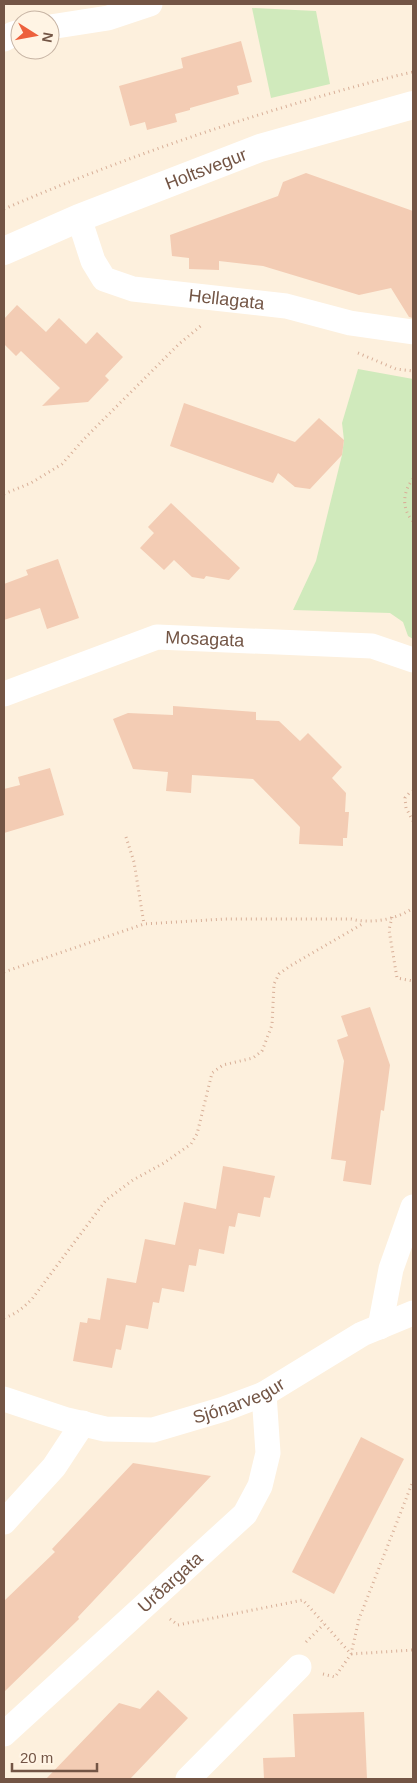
<svg xmlns="http://www.w3.org/2000/svg" width="417" height="1783" font-family="Arial,sans-serif">
  <rect width="100%" height="100%" fill="#fdf0dd"/>
  <g fill="#d0eabc">
    <polygon points="252,8 316,11 330,84 271,98"/>
    <polygon points="358,369 413,379 413,639 408,636 403,622 390,613 293,610 316,561 342,455 344,440 342,423"/>
  </g>
  <g fill="#f3ccb4">
    <polygon points="241,41 252,82 237,86 239,94 190,108 190,110 175,114 177,122 147,130 145,122 130,126 119,86 183,68 181,58"/>
    <polygon points="306,173 413,211 413,318 409,317 391,288 359,295 263,266 219,261 219,270 189,269 189,258 172,256 170,235 278,196 283,182"/>
    <polygon points="17,305 46,332 59,318 86,344 97,332 123,357 105,376 109,380 88,402 42,406 60,388 21,351 16,356 4,344 4,319"/>
    <polygon points="184,403 295,442 319,418 344,440 342,455 310,489 295,487 278,473 273,483 170,446"/>
    <polygon points="171,503 240,568 229,580 206,576 204,579 192,577 174,560 164,570 140,548 154,533 148,527"/>
    <polygon points="58,559 79,618 47,629 40,608 4,620 4,584 28,575 26,570"/>
    <polygon points="173,706 256,712 256,720 279,721 300,741 308,733 342,767 332,778 346,793 345,812 349,812 347,838 343,838 343,846 299,844 300,827 253,779 192,775 191,793 166,791 168,772 133,769 113,719 128,713 173,715"/>
    <polygon points="50,768 64,815 4,833 4,789 20,785 18,777"/>
    <polygon points="370,1007 390,1065 384,1111 381,1110 371,1185 343,1181 346,1161 331,1159 344,1061 337,1040 348,1036 341,1016"/>
    <polygon points="223,1166 275,1176 270,1198 264,1197 260,1217 238,1213 235,1227 229,1226 224,1254 199,1249 196,1266 189,1265 184,1292 162,1288 159,1303 153,1302 148,1329 126,1325 121,1350 116,1349 112,1368 73,1361 80,1322 87,1323 88,1318 100,1320 107,1278 136,1283 145,1239 175,1245 184,1202 216,1209"/>
    <polygon points="361,1437 404,1459 334,1594 292,1572"/>
    <polygon points="133,1463 211,1476 78,1617 79,1619 4,1692 4,1601 55,1552 52,1549"/>
    <polygon points="158,1690 188,1718 130,1779 46,1779 119,1703 140,1709"/>
    <polygon points="364,1712 367,1779 264,1779 263,1758 295,1757 293,1714"/>
  </g>
  <g fill="none" stroke-linecap="round" stroke-linejoin="round">
    <g stroke="#d8af98" stroke-width="3" stroke-dasharray="1 4" stroke-linecap="butt">
      <path d="M 4,209 C 106,165 211,128 318,97 C 350,88 381,79 413,72"/>
      <polyline points="358,353 396,369 413,371"/>
      <path d="M 413,479 C 403,491 401,509 413,521"/>
      <polyline points="4,494 31,483 62,464 84,439 179,344 203,324"/>
      <polyline points="413,791 410,792 405,798 406,808 413,821"/>
      <polyline points="126,837 134,862 144,924"/>
      <polyline points="392,917 389,930 397,978 413,981"/>
      <path d="M 4,972 L 144,924 L 224,919 L 351,919 C 370,924 396,920 413,908"/>
      <path d="M 4,1318 C 16,1314 23,1308 32,1299 L 106,1200 L 133,1180 L 164,1163 L 191,1144 L 197,1134 L 212,1073 L 223,1065 L 253,1058 L 262,1051 L 272,1025 L 274,984 L 279,974 L 290,966 L 364,923"/>
      <polyline points="170,1619 178,1625 303,1600 351,1654 413,1650"/>
      <polyline points="306,1642 324,1624"/>
      <polyline points="323,1674 335,1677 351,1654 359,1619 413,1481"/>
    </g>
    <g stroke="#fff" stroke-width="25">
      <polyline points="50,27 108,18 150,4"/>
      <polyline points="4,39 13,34 20,32"/>
      <path id="s1" d="M 79,218 L 93,261 L 104,279 L 133,289 L 286,306 L 350,323 L 413,332"/>
      <path id="s2" d="M 4,694 L 157,637 L 372,646 L 413,660"/>
      <polyline points="380,1327 391,1269 413,1207"/>
      <path id="s3" d="M 4,1399 L 67,1420 L 105,1429 L 153,1430 L 224,1409 L 264,1394 L 362,1334 L 413,1313"/>
      <polyline points="4,1522 54,1467 83,1423"/>
      <path id="s4" d="M 4,1734 L 245,1514 L 260,1486 L 268,1453 L 264,1394"/>
      <polyline points="188,1779 299,1667"/>
    </g>
    <path stroke="#fff" stroke-width="28" id="s5" d="M 4,251 L 79,218 L 260,148 L 413,105"/>
  </g>
  <g text-anchor="middle" stroke-width="4.5" stroke-linejoin="round" paint-order="stroke">
    <g font-size="18" fill="#735545" stroke="#fff4e4">
      <text dy="6" stroke="none"><textPath href="#s5" startOffset="218">Holtsvegur</textPath></text>
      <text dy="6" stroke="none"><textPath href="#s1" startOffset="191">Hellagata</textPath></text>
      <text dy="6" stroke="none"><textPath href="#s2" startOffset="211">Mosagata</textPath></text>
      <text dy="6" stroke="none"><textPath href="#s3" startOffset="244">Sjónarvegur</textPath></text>
      <text dy="6" stroke="none"><textPath href="#s4" startOffset="225">Urðargata</textPath></text>
    </g>
  </g>
  <rect width="417" height="1783" fill="none" stroke="#735545" stroke-width="10"/>
  <g transform="translate(35 35) rotate(101)"><circle r="24" fill="#fff4e4" stroke="#c7b4a4"/>
  <path d="M0-4L9 19L0 12L-9 19Z" fill="#ed603c"/>
  <text y="-8" font-size="14" font-weight="bold" text-anchor="middle" fill="#735545">N</text>
  </g>
  <path d="M12 1763v8h85v-8" fill="none" stroke="#735545" stroke-width="2.5"/>
  <text x="20" y="1763" font-size="15" fill="#735545" stroke="#fff4e4" stroke-width="4" paint-order="stroke">20 m</text>
</svg>
